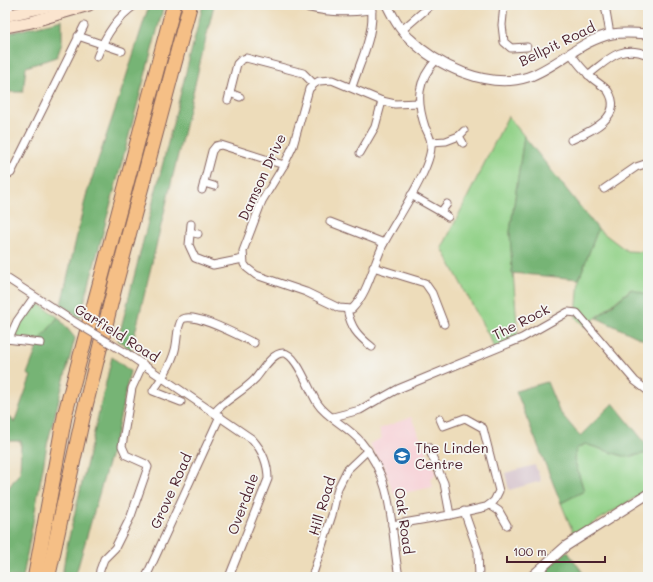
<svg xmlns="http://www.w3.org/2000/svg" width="653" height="582" font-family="Mali,sans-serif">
  <rect width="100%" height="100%" fill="#f6f6f2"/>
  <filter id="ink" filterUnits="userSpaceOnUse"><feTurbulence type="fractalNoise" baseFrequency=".025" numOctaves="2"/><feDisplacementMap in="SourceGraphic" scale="8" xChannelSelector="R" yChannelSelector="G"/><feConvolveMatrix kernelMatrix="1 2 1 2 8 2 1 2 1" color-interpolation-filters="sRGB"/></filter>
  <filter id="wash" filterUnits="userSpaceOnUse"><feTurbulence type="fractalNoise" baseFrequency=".012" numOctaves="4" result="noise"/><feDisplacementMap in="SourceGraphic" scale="16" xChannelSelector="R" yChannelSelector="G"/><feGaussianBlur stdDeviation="0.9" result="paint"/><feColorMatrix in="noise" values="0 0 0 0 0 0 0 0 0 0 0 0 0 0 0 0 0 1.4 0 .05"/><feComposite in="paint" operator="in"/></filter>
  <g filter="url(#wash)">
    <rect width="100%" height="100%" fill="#eddcba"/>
    <polygon fill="#f7cfd5" points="411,417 436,473 431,479 433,487 394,495 384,468 369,444 382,438 379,429"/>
    <polygon fill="#d2bdc8" points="535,465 541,481 509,490 505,473"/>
    <g fill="#93d289" stroke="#6e785a">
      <polygon points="508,116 524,136 510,232 518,338 494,349 492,342 442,248"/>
      <polygon points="598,229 627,251 648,252 648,295 631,289 585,327 576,318 579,279"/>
      <polygon points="35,301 58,317 40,340 15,337 14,333 20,320"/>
      <polygon points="585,444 626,457 648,453 648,490 574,535 561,503 584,491 574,459 576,449"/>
    </g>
    <g fill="#76b475" stroke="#606a50">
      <polygon points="149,5 164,5 80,318 61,305 86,196 127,74"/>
      <polygon points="203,5 214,5 131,350 118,340"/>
      <polygon points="62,20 62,43 57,57 26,67 23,92 5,92 5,34"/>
      <polygon points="524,136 598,229 579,279 512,273 510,232"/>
      <polygon points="632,289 648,295 648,342 597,318"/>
      <polygon points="58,317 75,338 47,445 23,577 5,577 5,490 7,490 20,472 21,441 5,441 5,418 10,416 14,423 31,376 27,374 40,340"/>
      <polygon points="112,357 130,371 116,436 75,577 62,577 66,550"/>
      <polygon points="547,382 559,411 580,436 613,403 646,444 648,440 648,453 626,457 585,444 576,449 574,459 584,491 561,503 516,391"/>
      <polygon points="567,551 586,577 538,577"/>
    </g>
  </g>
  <g filter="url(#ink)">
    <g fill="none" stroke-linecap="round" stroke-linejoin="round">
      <defs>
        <g id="minor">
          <path d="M 298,5 C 325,13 344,13 372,10"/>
          <polyline points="504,5 502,25 504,42 511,48 527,47"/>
          <polyline points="605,5 610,34"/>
          <polyline points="402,30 431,5"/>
          <polyline points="78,36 122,51"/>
          <path d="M 571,54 C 576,61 582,69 589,75 C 594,81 603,85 608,91 C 625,117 589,132 571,140"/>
          <path d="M 97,57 C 105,36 116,18 135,5"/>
          <path d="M 588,75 C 609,59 620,44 648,55"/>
          <path d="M 352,87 C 360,62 376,32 371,5"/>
          <polyline points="230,93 240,97"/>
          <polyline points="228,100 237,64 241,60 246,58 303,73 314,84"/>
          <path d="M 419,103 L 395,104 L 382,101 L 332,80 L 319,81 L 314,84 L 309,89 L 293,146 L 284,165 L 262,201 L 243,251 L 244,264 L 247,268 L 256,275 L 306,292 L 339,308 L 352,309 C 369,292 373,264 384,243 C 396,220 430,171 431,147 C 432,140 428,133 425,127 C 416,99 417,81 437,59"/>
          <polyline points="431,142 446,141 459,136"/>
          <polyline points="463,143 459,136 464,131"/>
          <polyline points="360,153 375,127 382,101"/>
          <polyline points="5,176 11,173 84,26"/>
          <polyline points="204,183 214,186"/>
          <polyline points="604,189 636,167 648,163"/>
          <polyline points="202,190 212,151 216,146 221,145 284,165"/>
          <polyline points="411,195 441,212"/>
          <polyline points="447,204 441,212 448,217"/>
          <polyline points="330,222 384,243"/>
          <polyline points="191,224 189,245 195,258 213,265 243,259"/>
          <polyline points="190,232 198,234"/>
          <polyline points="373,267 425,283 432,293 444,324"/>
          <polyline points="5,277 68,318"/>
          <path d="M 347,309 C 351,328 357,335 372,347"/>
          <polyline points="6,339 41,343"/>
          <polyline points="9,339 17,321 34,297"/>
          <path d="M 126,353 L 252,439 C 263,451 268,463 268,479 L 229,577"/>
          <polyline points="380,399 398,389 522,338 568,312 577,313 635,381 648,391"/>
          <path d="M 181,402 L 153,391 C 162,378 171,365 175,350 C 178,339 176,328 182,319 C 196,312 239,336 254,343"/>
          <path d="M 215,412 C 226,399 243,392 255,379 C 262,371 272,353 283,353 C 297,353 310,393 318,404 C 327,418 349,427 361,442 C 395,482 390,528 399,577"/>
          <polyline points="333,417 360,410 377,400"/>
          <polyline points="428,447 444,483 450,515"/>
          <polyline points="490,505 499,511 507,525"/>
          <polyline points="464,511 478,551 479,577"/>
          <polyline points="392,525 450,515 486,507 494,501 499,491 483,428 465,418 443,426 440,419"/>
          <polyline points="99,577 100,570 104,559 115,548 131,516 148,467 146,464 126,455 122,446 132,388 143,364"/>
          <polyline points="146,577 220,416"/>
          <polyline points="312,577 332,515 338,488 347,470 368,450"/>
        </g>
        <g id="tertiary">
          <polyline points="8,5 9,15"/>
          <path d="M 387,5 C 393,17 399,29 409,38 C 437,66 488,90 528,77 C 557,67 581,40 612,34 C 624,32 636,33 648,34"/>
          <polyline points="531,577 566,546 648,494"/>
        </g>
        <g id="secondary">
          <polyline points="5,16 54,5"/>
          <polyline points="5,27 31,22 89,5"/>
        </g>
        <g id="motorway">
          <polyline points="35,577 65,414 174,5"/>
          <polyline points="48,577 83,416 115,286 190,5"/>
        </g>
      </defs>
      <use href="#minor" stroke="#83615d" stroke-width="9"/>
      <use href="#tertiary" stroke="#83615d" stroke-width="11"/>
      <use href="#secondary" stroke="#83615d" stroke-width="13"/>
      <use href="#motorway" stroke="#83615d" stroke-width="16"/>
      <use href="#minor" stroke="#fff" stroke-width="7"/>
      <use href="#tertiary" stroke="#fff" stroke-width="9"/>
      <use href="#secondary" stroke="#fbe5cf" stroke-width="11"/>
      <use href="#motorway" stroke="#f5bf86" stroke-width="14"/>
      <defs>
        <polyline id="minor-bridge" points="68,318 126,353"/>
      </defs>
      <use href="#minor-bridge" stroke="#83615d" stroke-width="9" stroke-linecap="butt"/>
      <use href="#minor-bridge" stroke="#fff" stroke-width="7"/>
    </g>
  </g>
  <defs>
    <symbol id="school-disc" viewBox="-11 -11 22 22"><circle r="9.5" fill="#1f6fb2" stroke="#f6f6f2"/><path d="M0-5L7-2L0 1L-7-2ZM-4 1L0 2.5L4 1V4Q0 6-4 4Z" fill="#fff"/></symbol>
  </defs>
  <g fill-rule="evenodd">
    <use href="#school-disc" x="392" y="446" width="20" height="20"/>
  </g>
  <g text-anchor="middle" stroke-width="3.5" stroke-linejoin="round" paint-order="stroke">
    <g font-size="14" fill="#4a1f2b" stroke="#f6f6f2">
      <text transform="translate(557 44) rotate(-26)" y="5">Bellpit Road</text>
      <text transform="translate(262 177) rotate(-65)" y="5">Damson Drive</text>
      <text transform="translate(521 322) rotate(-27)" y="5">The Rock</text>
      <text transform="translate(117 333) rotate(32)" y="5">Garfield Road</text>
      <text transform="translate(171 491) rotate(-66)" y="5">Grove Road</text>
      <text transform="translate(243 504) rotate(-70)" y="5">Overdale</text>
      <text transform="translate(322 506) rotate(-73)" y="5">Hill Road</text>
      <text transform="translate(404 521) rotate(82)" y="5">Oak Road</text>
    </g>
    <g font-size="14" fill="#4a1f2b" stroke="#f6f6f2" text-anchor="start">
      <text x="415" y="453">The Linden<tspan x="415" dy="16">Centre</tspan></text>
    </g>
  </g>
  <rect width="653" height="582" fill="none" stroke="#f6f6f2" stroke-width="20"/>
  <path d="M507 556v6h98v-6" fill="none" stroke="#4a1f2b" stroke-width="2"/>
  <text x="513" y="556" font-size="12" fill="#4a1f2b" stroke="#f6f6f2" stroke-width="3" paint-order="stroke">100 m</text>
</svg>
